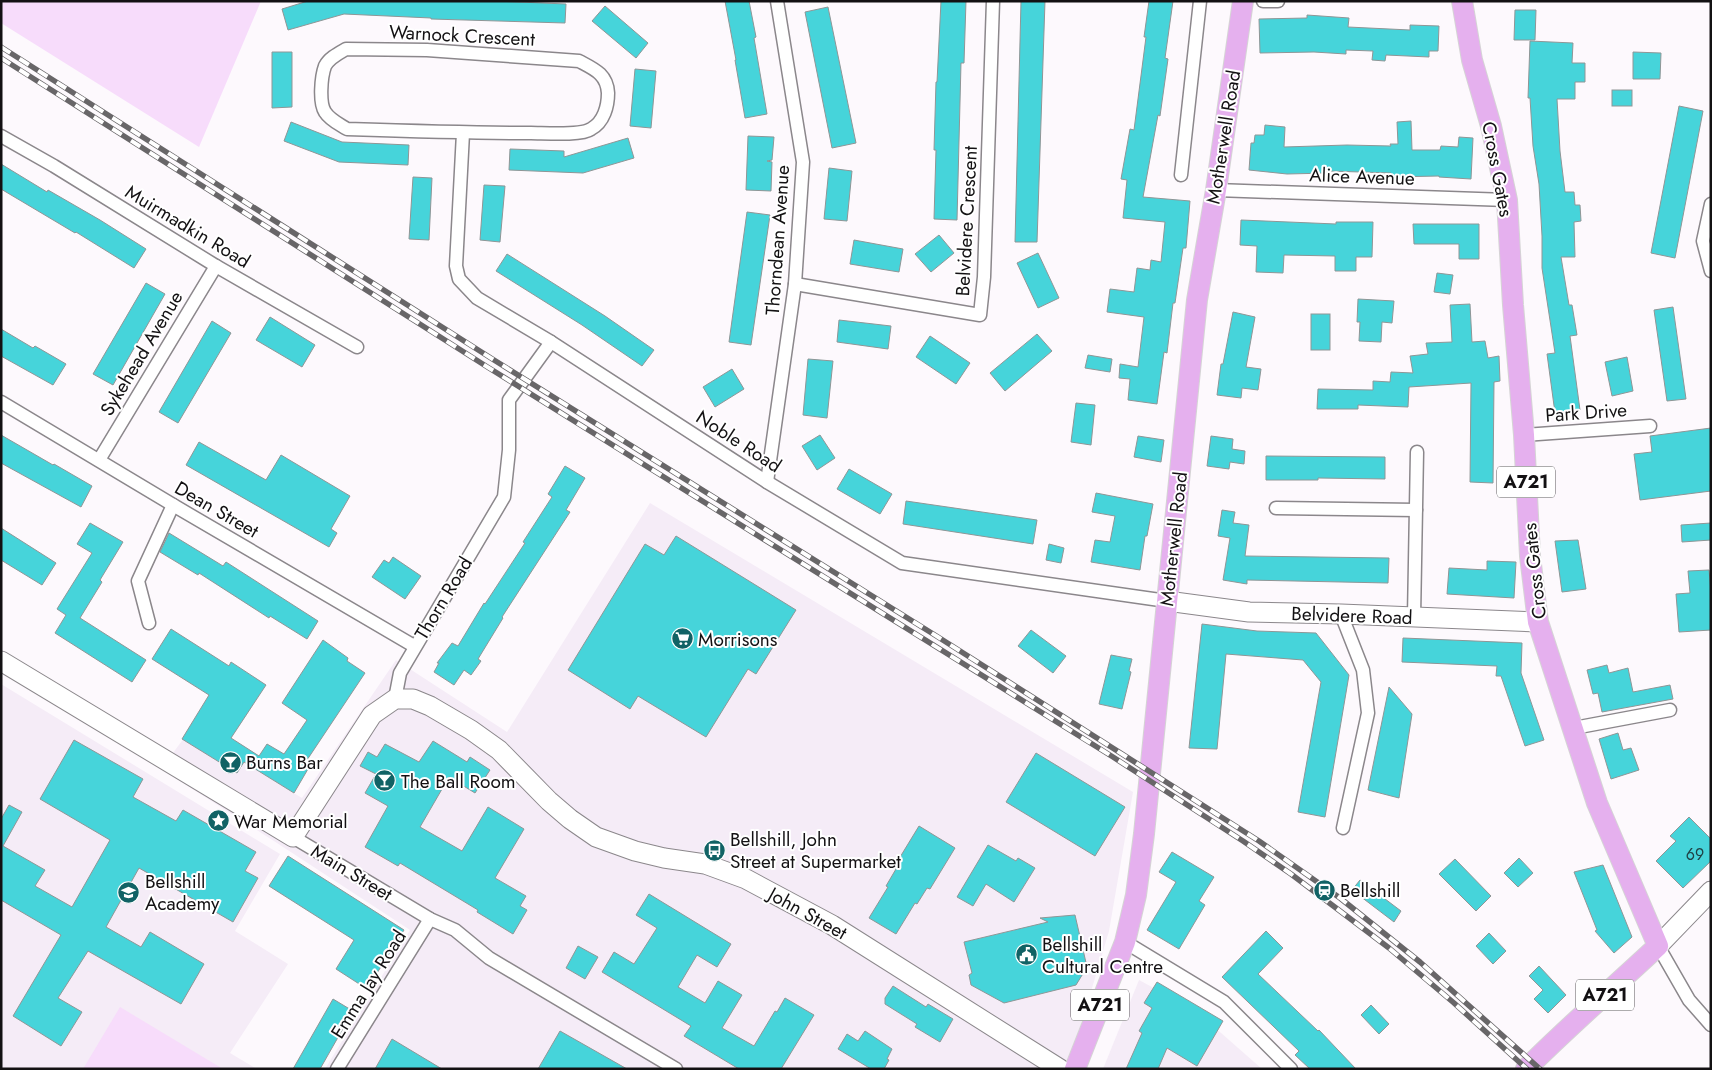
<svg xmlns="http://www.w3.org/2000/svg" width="1712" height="1070" font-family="Jost,sans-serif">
  <rect width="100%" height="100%" fill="#fdf9fd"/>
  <g fill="#f5ecf7">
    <polygon points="650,503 1133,792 1109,931 1070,1062 1066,1069 325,1069 410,930 277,843 161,769 190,730 302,798 396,660 507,732"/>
    <polygon points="1,684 280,854 235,931 288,964 230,1053 257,1069 1,1068"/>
    <polygon points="1139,980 1196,1011 1262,1069 1103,1069"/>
  </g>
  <g fill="#f7dcfb">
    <polygon points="1,1 261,1 199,147 1,23"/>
    <polygon points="120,1007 223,1069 83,1069"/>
  </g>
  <g fill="#46d4da" stroke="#8f9696">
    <polygon points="308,1 495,1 566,4 565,23 431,19 431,18 344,14 288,30 282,9"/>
    <polygon points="725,1 749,1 756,37 754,38 767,114 745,118 735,60 736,60"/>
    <polygon points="941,1 966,1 964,63 961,63 957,220 934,219 936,150 934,150 936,82 937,82"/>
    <polygon points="1021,1 1045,1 1037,242 1015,242"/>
    <polygon points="1149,1 1173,1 1165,58 1168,59 1160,116 1158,115 1143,197 1190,201 1186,248 1183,248 1175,303 1173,303 1167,353 1164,352 1157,404 1128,400 1130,379 1119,378 1120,364 1138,367 1144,317 1107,312 1110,289 1134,292 1137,268 1150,270 1151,260 1161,262 1165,222 1123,218 1127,180 1121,179 1130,129 1134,130 1146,37 1144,37"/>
    <polygon points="605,6 648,43 636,58 592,21"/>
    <polygon points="828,7 856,143 832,148 805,12"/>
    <polygon points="1515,10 1536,10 1535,40 1514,40"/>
    <polygon points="1307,15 1349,18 1348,27 1410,30 1410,25 1439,26 1438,51 1429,51 1429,57 1386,55 1385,61 1372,60 1373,51 1346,50 1346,54 1314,52 1260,53 1259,19 1307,18"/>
    <polygon points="1530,41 1573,43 1572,63 1585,63 1585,82 1575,82 1575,99 1557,99 1560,151 1565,192 1574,192 1575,205 1580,205 1581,221 1574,222 1575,257 1561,257 1569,305 1572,305 1577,335 1570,336 1580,410 1555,413 1547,354 1555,353 1542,268 1542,236 1539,184 1533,146 1530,98 1528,98"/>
    <polygon points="272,52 292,52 292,107 272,108"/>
    <polygon points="1633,52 1661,53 1660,79 1633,79"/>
    <polygon points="635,69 656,71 651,128 630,126"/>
    <rect x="1612" y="90" width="20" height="16"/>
    <polygon points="1679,106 1703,111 1675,258 1651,253"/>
    <polygon points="1411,121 1412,150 1440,150 1441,146 1458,147 1459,137 1473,138 1471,179 1439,177 1439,176 1391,177 1391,173 1329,171 1329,173 1287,174 1249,170 1251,143 1254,143 1255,135 1264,135 1265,125 1285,127 1284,147 1347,145 1391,146 1390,144 1398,144 1397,122"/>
    <polygon points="291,122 342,142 409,145 408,165 339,162 284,141"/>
    <polygon points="748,136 774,137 772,160 767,161 772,162 771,191 746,190"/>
    <polygon points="628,138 634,158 583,173 509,170 510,149 564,151 564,157"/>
    <polygon points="1,164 47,192 48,190 100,220 146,249 134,268 76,232 75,233 1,189"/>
    <polygon points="829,168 852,171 847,221 824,219"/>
    <polygon points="413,177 432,178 429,240 409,239"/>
    <polygon points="484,185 505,186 500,242 480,240"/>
    <polygon points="747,212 770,215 751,345 729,342"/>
    <polygon points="1241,220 1336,224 1336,222 1373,222 1372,257 1356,257 1356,271 1335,271 1335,256 1284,255 1283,273 1256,272 1257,246 1240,245"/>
    <polygon points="1413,224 1479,224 1479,259 1459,259 1459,244 1414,244"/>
    <polygon points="939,235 954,253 931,272 915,254"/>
    <polygon points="854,240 903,249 899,272 850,264"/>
    <polygon points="1038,253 1059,298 1038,308 1017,263"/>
    <polygon points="507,254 605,316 654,350 642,366 582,325 496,271"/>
    <polygon points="1437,273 1453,275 1450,294 1434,292"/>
    <polygon points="146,283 165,294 113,385 93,374"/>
    <polygon points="1358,299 1394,301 1392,323 1382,322 1381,342 1359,341 1360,322 1357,322"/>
    <polygon points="1470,304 1472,342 1485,341 1488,358 1499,356 1500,381 1494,382 1493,483 1470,482 1471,383 1409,387 1408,407 1358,405 1358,409 1317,409 1318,389 1373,390 1373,381 1390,382 1391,372 1413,373 1410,356 1428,354 1426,343 1452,342 1450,305"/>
    <polygon points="1673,307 1686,399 1667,401 1654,310"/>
    <polygon points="1233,312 1255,317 1246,367 1261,369 1258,390 1242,388 1241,398 1217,395 1221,364 1223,364"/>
    <rect x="1311" y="314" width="19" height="36"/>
    <polygon points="270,317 315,345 302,367 256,340"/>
    <polygon points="839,320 891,326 888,349 837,342"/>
    <polygon points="212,321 231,333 178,423 159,412"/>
    <polygon points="1,329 33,348 35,346 66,364 53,385 1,356"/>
    <polygon points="1037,334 1052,351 1005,391 990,373"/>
    <polygon points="930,336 970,363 956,384 916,357"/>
    <polygon points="1088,355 1112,359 1110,372 1085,368"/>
    <polygon points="1627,357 1633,391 1612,396 1605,362"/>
    <polygon points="808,359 833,361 827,418 803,415"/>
    <polygon points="732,369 744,389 715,407 703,387"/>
    <polygon points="1076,403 1095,405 1091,445 1071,442"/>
    <polygon points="1711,428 1711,491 1640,500 1634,454 1652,452 1650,436"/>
    <polygon points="1,435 53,465 54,464 92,486 81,507 1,463"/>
    <polygon points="820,435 835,458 817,470 802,446"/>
    <polygon points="1138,436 1164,440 1161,462 1134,457"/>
    <polygon points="1211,436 1233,439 1232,449 1245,451 1244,464 1230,462 1229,469 1207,466"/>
    <polygon points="199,442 266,480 281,455 350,496 331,529 337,533 329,547 186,465"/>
    <polygon points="1266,456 1385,457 1385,479 1318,478 1318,480 1266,480"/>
    <polygon points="565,466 585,478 566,510 570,512 502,617 503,618 478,659 481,661 471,675 464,670 454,685 434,672 439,663 437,663 452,643 458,646 484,603 485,604 525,543 523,542 552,497 548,494"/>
    <polygon points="849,469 892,494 880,514 837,489"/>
    <polygon points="1096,493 1153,504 1147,536 1145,536 1140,570 1091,562 1095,540 1110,542 1115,516 1092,512"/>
    <polygon points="906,501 1037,520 1033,544 903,524"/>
    <polygon points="1222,510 1235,512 1233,523 1249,525 1245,556 1389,558 1388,583 1247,580 1247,584 1223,580 1230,538 1218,536"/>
    <polygon points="90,523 123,542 100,580 102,582 80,618 146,660 132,682 55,633 66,615 57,609 92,553 77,544"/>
    <polygon points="1711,523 1711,540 1682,542 1681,525"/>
    <polygon points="1,528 56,563 42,585 1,560"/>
    <polygon points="169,533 223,566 226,562 318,621 307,639 270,616 269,618 199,573 198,575 160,552"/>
    <polygon points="676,536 796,610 756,674 748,669 706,737 638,696 630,709 568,670 645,544 664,555"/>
    <polygon points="1578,540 1586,589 1562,592 1555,541"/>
    <polygon points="1049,544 1064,548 1061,563 1046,560"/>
    <polygon points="393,557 421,576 405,599 372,577 384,560 389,563"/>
    <polygon points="1487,561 1516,562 1514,598 1447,594 1449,568 1487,570"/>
    <polygon points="1709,570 1711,591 1711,630 1679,632 1676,594 1690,593 1688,571"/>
    <polygon points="1202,624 1257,631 1316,633 1349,675 1325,817 1298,812 1321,682 1303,660 1226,654 1217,749 1189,748"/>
    <polygon points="171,629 229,666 231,662 266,685 231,738 259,756 267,744 284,754 307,720 282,703 323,640 348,658 347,661 365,673 303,766 308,769 294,793 244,762 237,773 182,739 209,695 152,659"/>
    <polygon points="1031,630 1066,656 1053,673 1018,646"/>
    <polygon points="1403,638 1522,643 1521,673 1544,740 1525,746 1501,676 1496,676 1497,666 1402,662"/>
    <polygon points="1111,655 1132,659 1129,671 1131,672 1122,709 1099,704"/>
    <polygon points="1607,665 1609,673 1628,668 1633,692 1670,685 1673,699 1602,712 1598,693 1593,694 1587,670"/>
    <polygon points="1389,687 1412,714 1399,798 1368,790"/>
    <polygon points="1618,733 1623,750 1631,748 1639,770 1611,779 1599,739"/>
    <polygon points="74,740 143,779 133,797 176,821 183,810 256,852 245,871 258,878 233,922 139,868 106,927 141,947 150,932 204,964 181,1004 88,951 58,998 82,1012 61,1046 13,1016 61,935 1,900 1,819 9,805 22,812 3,846 45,870 35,886 72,907 110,840 40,799"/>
    <polygon points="433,741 467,762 470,757 490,770 475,793 449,777 420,827 462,851 488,807 524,829 495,878 526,896 520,906 527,910 513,934 477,912 478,910 400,863 398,866 365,847 388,806 365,793 376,774 360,766 368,752 377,757 385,744 419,762"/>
    <polygon points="1036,753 1125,807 1095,856 1006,802"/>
    <polygon points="1689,817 1711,839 1711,861 1683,888 1656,861 1676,841 1670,836"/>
    <polygon points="919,826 955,848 930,889 927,888 917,904 915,903 896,934 869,918 888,887 886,886 896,869 894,867"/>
    <polygon points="988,845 1016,861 1018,858 1035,868 1014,902 986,884 973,906 957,897"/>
    <polygon points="1172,852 1214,877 1199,901 1205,905 1179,949 1147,930 1176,882 1159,872"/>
    <polygon points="288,856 404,930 367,989 336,969 354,940 269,886"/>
    <polygon points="1519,858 1533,873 1518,887 1504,873"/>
    <polygon points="1455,859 1491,896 1476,911 1439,874"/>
    <polygon points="1603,865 1632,937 1614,953 1595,931 1597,930 1574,872"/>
    <polygon points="1360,880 1401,911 1394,922 1352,890"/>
    <polygon points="649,894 731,944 717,967 697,955 678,987 705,1003 718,981 742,995 722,1028 754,1046 775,1011 777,1012 785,998 814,1015 781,1069 739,1069 684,1036 691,1026 602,972 614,952 634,964 657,928 636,915"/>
    <polygon points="1075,915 1087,967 1076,985 1004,1003 971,985 969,975 972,973 964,942 1048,922 1040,918"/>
    <polygon points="1266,931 1283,948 1258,974 1318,1031 1319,1030 1356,1069 1310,1069 1295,1055 1299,1051 1222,977"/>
    <polygon points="1489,933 1506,951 1493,964 1476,946"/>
    <polygon points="578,946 598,957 585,979 566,968"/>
    <polygon points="1539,966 1566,995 1548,1013 1534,999 1543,990 1529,976"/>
    <polygon points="1157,982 1223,1021 1197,1066 1167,1048 1158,1069 1126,1069 1142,1033 1139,1031 1152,1008 1144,1003"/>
    <polygon points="893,986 926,1007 928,1004 953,1019 940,1042 915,1027 917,1024 885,1004 885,998"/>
    <polygon points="333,999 353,1011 320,1069 293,1069"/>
    <polygon points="1371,1005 1389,1024 1379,1034 1361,1015"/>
    <polygon points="560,1031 627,1069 538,1069"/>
    <polygon points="865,1031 892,1049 887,1059 889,1060 884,1069 871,1069 838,1049 847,1034 858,1041"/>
    <polygon points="392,1039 442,1069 375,1069"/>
  </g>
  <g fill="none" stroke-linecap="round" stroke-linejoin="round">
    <defs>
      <g id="street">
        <polyline points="1263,1 1278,1"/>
        <path d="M 346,49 L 427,50 L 579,61 C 594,69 607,74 608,93 C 608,106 604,122 591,129 C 581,136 544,133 531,133 C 469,133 408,131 347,129 C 339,124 330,120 325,112 C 319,103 321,77 325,66 C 329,58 339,53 346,49 Z"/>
        <polyline points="463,133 456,266 459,279 477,298 551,342 767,482 902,563 1167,601"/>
        <polyline points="1,136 54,166 216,266 357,347"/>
        <polyline points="1181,175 1200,1"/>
        <polyline points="1216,190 1507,200"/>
        <polyline points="1711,204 1703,241 1711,271"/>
        <polyline points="795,284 980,315 984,277 993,1"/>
        <polyline points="1,402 173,505 414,646"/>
        <polyline points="1524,435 1650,426"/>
        <polyline points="99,460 216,266"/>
        <polyline points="767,482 795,284 803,162 777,1"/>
        <polyline points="1276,508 1416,510"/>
        <polyline points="1341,614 1363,670 1368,713 1343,828"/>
        <polyline points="1414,617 1417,452"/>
        <polyline points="149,623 138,581 173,505"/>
        <polyline points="395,699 400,673 504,497 509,450 509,400 551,342"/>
        <polyline points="1574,728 1670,710"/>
        <polyline points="293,837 430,919 455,930 489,958 676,1069"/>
        <polyline points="1125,942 1224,1002 1291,1069"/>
        <polyline points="1658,946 1689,1000 1711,1025"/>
        <polyline points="337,1069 430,919"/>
      </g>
      <g id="secondary">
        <polyline points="1167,601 1249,612 1341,614 1538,622"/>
        <polyline points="1,661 293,837 372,715 395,699 413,699 430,706 471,730 499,750 549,801 570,819 596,837 635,851 664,858 705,864 746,879 832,925 1060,1069"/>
        <polyline points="1658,946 1711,891"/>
      </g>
      <g id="primary">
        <path d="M 1462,1 L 1472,60 L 1491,126 L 1507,200 L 1513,305 L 1524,435 L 1530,556 L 1538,622 L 1597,803 L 1658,946 C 1614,987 1569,1026 1526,1069"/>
        <polyline points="1075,1069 1125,942 1136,895 1144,834 1197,300 1216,190 1243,1"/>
      </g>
    </defs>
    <use href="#street" stroke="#8b878b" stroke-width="15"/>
    <use href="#secondary" stroke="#8b878b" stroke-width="21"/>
    <use href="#primary" stroke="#d5d4d5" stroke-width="22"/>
    <use href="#street" stroke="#fff" stroke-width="12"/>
    <use href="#secondary" stroke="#fff" stroke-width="19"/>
    <use href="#primary" stroke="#e5b0ee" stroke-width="20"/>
    <defs>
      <g id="rail">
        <polyline points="1,47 494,360 938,637 1259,841 1340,898 1420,962 1540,1069"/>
        <polyline points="1,58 489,368 1113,757 1243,841 1291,874 1389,948 1454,1003 1527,1069"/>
      </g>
    </defs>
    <use href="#rail" stroke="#686668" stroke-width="5.5"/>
    <use href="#rail" stroke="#fff" stroke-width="4" stroke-dasharray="11" stroke-linecap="butt"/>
  </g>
  <defs>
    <symbol id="supermarket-disc" viewBox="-11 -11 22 22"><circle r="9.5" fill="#116265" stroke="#fff"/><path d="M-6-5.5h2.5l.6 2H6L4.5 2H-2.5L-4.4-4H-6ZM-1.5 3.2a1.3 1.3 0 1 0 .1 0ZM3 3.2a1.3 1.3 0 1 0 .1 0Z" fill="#fff"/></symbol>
    <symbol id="bar-disc" viewBox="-11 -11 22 22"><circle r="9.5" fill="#116265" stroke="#fff"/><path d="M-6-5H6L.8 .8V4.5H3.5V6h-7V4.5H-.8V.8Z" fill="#fff"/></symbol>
    <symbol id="sight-disc" viewBox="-11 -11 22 22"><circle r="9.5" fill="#116265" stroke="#fff"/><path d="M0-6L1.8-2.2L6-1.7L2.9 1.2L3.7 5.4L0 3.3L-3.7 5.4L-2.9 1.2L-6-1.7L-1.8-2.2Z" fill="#fff"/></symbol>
    <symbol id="bus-disc" viewBox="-11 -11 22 22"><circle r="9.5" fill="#116265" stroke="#fff"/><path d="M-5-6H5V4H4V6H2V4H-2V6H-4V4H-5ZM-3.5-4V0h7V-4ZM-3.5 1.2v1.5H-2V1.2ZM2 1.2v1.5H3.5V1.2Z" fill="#fff"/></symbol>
    <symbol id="station-disc" viewBox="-11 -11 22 22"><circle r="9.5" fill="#116265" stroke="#fff"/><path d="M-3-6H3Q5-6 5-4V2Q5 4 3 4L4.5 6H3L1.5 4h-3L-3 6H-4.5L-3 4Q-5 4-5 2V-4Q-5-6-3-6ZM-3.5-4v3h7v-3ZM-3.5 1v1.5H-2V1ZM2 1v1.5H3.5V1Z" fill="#fff"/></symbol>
    <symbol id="school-disc" viewBox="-11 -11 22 22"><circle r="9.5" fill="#116265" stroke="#fff"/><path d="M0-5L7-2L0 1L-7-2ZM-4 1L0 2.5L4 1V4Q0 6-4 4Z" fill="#fff"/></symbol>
    <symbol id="civic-disc" viewBox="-11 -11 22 22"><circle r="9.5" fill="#116265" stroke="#fff"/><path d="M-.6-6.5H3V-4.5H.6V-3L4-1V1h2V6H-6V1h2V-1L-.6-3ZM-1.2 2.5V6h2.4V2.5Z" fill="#fff"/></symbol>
  </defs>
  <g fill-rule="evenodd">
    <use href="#supermarket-disc" x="670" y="626" width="25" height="25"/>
    <use href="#bar-disc" x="218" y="750" width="25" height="25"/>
    <use href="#bar-disc" x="372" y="768" width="25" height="25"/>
    <use href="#sight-disc" x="206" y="808" width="25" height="25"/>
    <use href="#bus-disc" x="702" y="838" width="25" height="25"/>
    <use href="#station-disc" x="1312" y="878" width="25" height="25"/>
    <use href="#school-disc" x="116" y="880" width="25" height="25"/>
    <use href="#civic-disc" x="1014" y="942" width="25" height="25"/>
  </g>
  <g text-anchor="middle" stroke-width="4" stroke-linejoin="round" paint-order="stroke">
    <g font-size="16" fill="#204245">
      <text x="1695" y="860">69</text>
    </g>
    <g fill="#fff" stroke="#5a585a" stroke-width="1">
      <rect x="1497" y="466.5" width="58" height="31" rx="4"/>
      <rect x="1576" y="979.5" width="58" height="31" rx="4"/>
      <rect x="1071" y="989.5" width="58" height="31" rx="4"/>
    </g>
    <g font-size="18" font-weight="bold" fill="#131113">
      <text x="1526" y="488">A721</text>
      <text x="1605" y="1001">A721</text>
      <text x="1100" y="1011">A721</text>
    </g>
    <g font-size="19" fill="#131113" stroke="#fff">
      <text transform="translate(462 35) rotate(3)" y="7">Warnock Crescent</text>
      <text transform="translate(1223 137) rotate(-81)" y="7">Motherwell Road</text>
      <text transform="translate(1498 169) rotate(79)" y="7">Cross Gates</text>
      <text transform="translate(1362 176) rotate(2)" y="7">Alice Avenue</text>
      <text transform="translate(966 221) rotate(-87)" y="7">Belvidere Crescent</text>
      <text transform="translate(188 226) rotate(31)" y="7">Muirmadkin Road</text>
      <text transform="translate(777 240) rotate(-86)" y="7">Thorndean Avenue</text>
      <text transform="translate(141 353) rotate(-59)" y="7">Sykehead Avenue</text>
      <text transform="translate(1586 412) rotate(-4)" y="7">Park Drive</text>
      <text transform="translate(739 441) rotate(33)" y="7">Noble Road</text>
      <text transform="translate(217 509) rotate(30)" y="7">Dean Street</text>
      <text transform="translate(1173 539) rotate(-84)" y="7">Motherwell Road</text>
      <text transform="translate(1534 571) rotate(-96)" y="7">Cross Gates</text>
      <text transform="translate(443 598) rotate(-59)" y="7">Thorn Road</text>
      <text transform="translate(1352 615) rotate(2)" y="7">Belvidere Road</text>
      <text transform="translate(352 872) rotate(31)" y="7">Main Street</text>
      <text transform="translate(808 913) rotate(29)" y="7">John Street</text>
      <text transform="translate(368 984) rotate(-58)" y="7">Emma Jay Road</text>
    </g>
    <g font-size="19" fill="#131113" stroke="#fff" text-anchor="start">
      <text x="698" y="646">Morrisons</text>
      <text x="246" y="769">Burns Bar</text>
      <text x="401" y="788">The Ball Room</text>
      <text x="234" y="828">War Memorial</text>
      <text x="730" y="846">Bellshill, John<tspan x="730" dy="22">Street at Supermarket</tspan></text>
      <text x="145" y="888">Bellshill<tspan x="145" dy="22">Academy</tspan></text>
      <text x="1340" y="897">Bellshill</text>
      <text x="1042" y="951">Bellshill<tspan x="1042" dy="22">Cultural Centre</tspan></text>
    </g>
  </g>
  <rect width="1712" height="1070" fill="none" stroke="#131113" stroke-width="5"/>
</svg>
